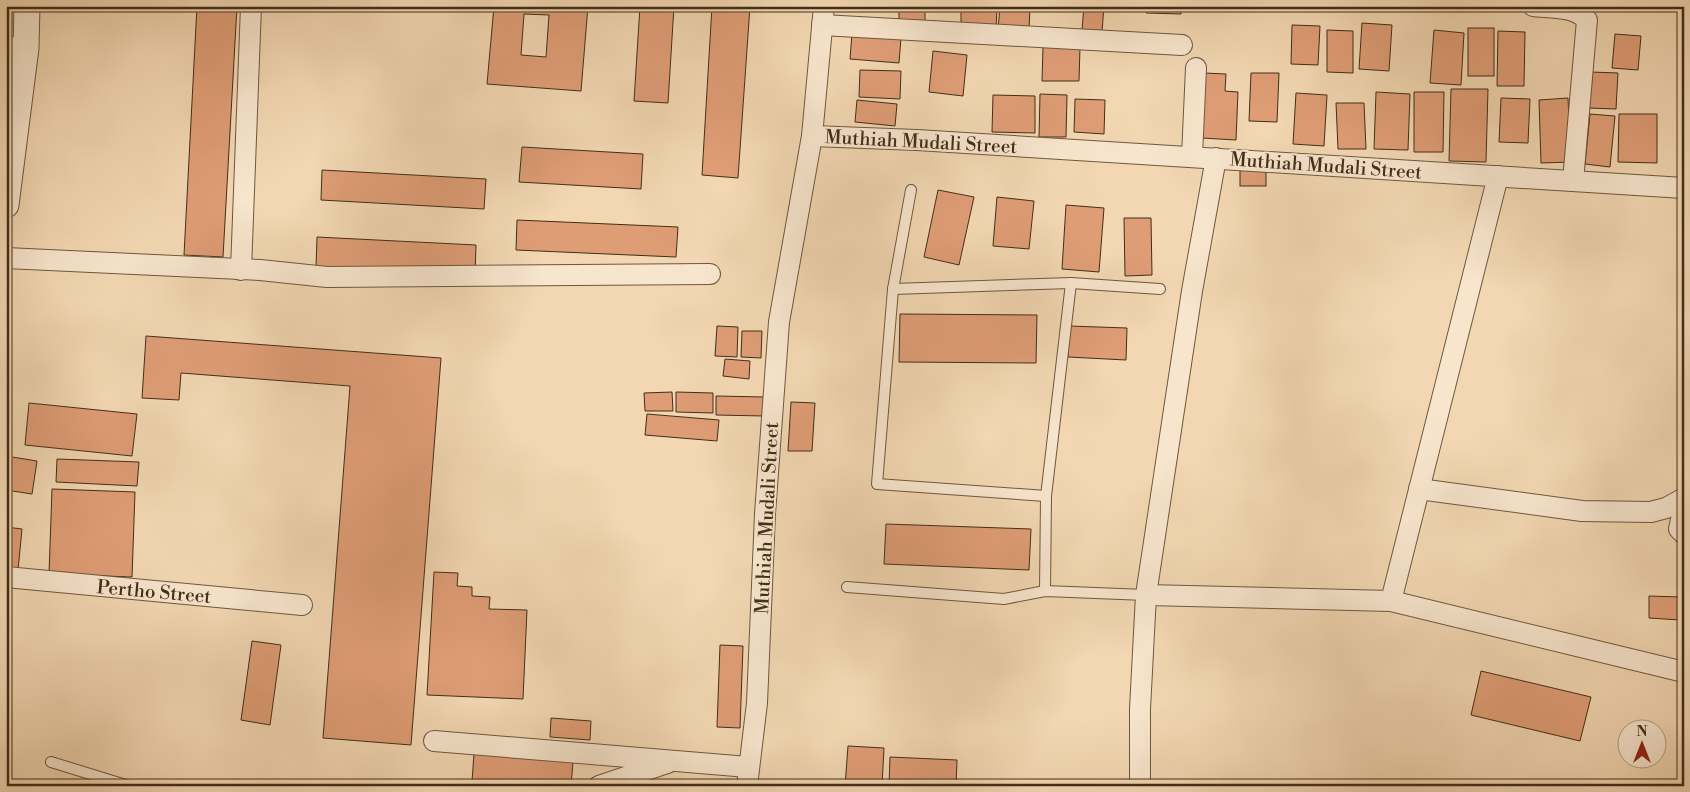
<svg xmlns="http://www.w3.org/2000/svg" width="1690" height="792" font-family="'Libre Bodoni',serif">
  <rect width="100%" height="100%" fill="#f2d7b2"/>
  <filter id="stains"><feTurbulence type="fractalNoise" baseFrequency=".004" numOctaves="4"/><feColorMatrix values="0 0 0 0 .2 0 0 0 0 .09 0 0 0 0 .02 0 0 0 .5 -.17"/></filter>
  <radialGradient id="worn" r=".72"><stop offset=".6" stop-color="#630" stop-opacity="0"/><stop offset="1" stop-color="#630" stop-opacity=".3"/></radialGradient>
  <g fill="#df9d76" stroke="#422e18" fill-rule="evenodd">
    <polygon points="197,6 237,6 223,257 184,255"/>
    <path d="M 494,6 L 588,6 L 581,91 L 487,84 ZM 524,14 L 549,15 L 546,57 L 521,55 Z"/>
    <polygon points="640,6 674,6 668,103 634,101"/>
    <polygon points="712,6 750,6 738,178 702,175"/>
    <polygon points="890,6 925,6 925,25 899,24 899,10 890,10"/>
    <polygon points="961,6 997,6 996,30 961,29"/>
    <polygon points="1000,6 1030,6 1029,30 998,29"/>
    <polygon points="1084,6 1104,6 1102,32 1082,30"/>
    <polygon points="1146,6 1182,6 1181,14 1146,13"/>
    <polygon points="1362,23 1392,25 1389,71 1359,69"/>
    <polygon points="1292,25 1320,26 1318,65 1291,64"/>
    <rect x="1468" y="28" width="26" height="48"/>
    <polygon points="1327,30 1353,31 1353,73 1327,72"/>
    <polygon points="1434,30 1464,33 1461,85 1430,83"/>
    <polygon points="1498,31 1525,32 1524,86 1497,86"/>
    <polygon points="852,33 901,38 899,63 850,59"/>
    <polygon points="1615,34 1641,36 1638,70 1612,68"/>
    <polygon points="1043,47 1080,47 1079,81 1042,81"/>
    <polygon points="933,51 967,55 963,96 929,92"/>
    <polygon points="860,70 901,71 900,99 859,97"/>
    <polygon points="1591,72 1618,73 1616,109 1588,108"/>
    <polygon points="1204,73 1226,74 1225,91 1238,92 1236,140 1202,138"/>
    <polygon points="1251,73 1279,73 1277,122 1249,121"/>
    <polygon points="1451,89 1488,89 1486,162 1449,161"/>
    <polygon points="1376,92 1410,94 1408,150 1374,149"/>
    <polygon points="1414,92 1444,92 1443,152 1414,152"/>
    <polygon points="1296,93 1327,95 1324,146 1293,144"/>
    <polygon points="1040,94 1067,95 1066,137 1039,137"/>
    <polygon points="993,95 1035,96 1035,133 992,132"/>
    <polygon points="1501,98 1530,99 1528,143 1499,142"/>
    <polygon points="1568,98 1571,162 1541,163 1539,100"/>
    <polygon points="1075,99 1105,100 1104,134 1074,132"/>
    <polygon points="857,100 897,104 895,126 855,122"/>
    <polygon points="1336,103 1364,103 1366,149 1338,149"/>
    <polygon points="1590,114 1615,116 1610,167 1585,164"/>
    <polygon points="1619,114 1657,114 1657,163 1618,162"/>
    <polygon points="522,147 643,154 641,189 519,182"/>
    <polygon points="322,170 486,179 484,209 321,200"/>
    <rect x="1240" y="170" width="26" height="16"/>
    <polygon points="938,190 974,197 959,265 924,257"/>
    <polygon points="997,197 1034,201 1029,249 993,246"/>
    <polygon points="1066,205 1104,208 1099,272 1062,269"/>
    <polygon points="1124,218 1151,218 1152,275 1125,276"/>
    <polygon points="517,220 678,227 676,257 516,250"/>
    <polygon points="317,237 476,245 475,276 316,268"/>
    <polygon points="900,314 1037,315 1036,363 899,362"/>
    <polygon points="717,326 738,327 737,357 715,356"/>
    <polygon points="1069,326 1127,328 1126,360 1068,357"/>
    <polygon points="742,331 762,331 761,358 741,357"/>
    <polygon points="146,336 441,358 411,745 323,738 350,386 181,373 179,400 142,398"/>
    <polygon points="725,359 750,361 749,379 723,376"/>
    <polygon points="672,392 673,411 645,411 644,393"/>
    <polygon points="676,392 713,393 713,413 676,412"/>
    <polygon points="716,396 764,397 764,416 716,415"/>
    <polygon points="791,402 815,403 812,451 788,451"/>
    <polygon points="29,403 137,414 132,456 25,445"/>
    <polygon points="647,414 719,420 717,441 645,435"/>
    <polygon points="6,456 37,461 32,494 6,490"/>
    <polygon points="57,459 139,462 137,486 56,482"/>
    <polygon points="52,489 135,492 132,577 49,574"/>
    <polygon points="886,524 1031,529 1029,570 884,564"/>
    <polygon points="6,527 22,529 18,570 6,569"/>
    <polygon points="434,572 458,573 457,586 472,587 472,596 490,597 489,609 527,610 523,699 427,695"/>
    <polygon points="1649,596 1681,597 1680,620 1649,618"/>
    <polygon points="252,641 281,645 270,725 241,720"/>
    <polygon points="720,645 743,646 740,728 717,727"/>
    <polygon points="1481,671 1591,697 1580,741 1471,715"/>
    <polygon points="551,718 591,721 590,740 550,737"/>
    <polygon points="848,746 884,748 882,786 845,786"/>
    <polygon points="474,754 573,762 571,786 523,786 472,781"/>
    <polygon points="890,757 957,760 956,786 889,786"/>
  </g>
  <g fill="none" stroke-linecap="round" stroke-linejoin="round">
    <defs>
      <g id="service">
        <polyline points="911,190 893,289 877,484 1046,496"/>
        <polyline points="893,289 1071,283 1160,289"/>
        <polyline points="847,587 1004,599 1045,591 1146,595"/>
        <polyline points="1045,591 1046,496 1071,283"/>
        <polyline points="51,762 129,786"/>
      </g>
      <g id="minor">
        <path d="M 1533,6 C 1551,8 1574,6 1587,20 L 1573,181"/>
        <polyline points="822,25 1182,45"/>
        <polyline points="6,47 26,48"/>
        <polyline points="812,136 917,140 1684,188"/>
        <polyline points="1192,156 1196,68"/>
        <polyline points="6,258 260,270 327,277 710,274"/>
        <polyline points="241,270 251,6"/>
        <polyline points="1419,489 1582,511 1651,512 1666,508 1684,498"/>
        <polyline points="1684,505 1679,529 1684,534"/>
        <polyline points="6,577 302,605"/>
        <polyline points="1146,595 1391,601 1684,672"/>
        <polyline points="1391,601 1498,176"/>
        <polyline points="434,741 748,767"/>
        <polyline points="599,786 667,763"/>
        <polyline points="747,786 757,703 765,514 779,322 812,136 824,6"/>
        <polyline points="1140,786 1140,709 1146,595 1192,291 1216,158"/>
      </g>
      <polyline id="tertiary" points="6,205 26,48 27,6"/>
    </defs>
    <use href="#service" stroke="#6e583e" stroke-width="12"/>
    <use href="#minor" stroke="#6e583e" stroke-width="22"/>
    <use href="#tertiary" stroke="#6e583e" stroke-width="27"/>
    <use href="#service" stroke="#f7e5cd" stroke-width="10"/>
    <use href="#minor" stroke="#f7e5cd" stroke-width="20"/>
    <use href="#tertiary" stroke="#f7e5cd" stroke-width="25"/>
  </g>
  <g text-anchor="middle" stroke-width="4" stroke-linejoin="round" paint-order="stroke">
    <g font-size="19" fill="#422e18" stroke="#f7e5cd">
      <text transform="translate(921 141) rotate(3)" y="7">Muthiah Mudali Street</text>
      <text transform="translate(1326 165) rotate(4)" y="7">Muthiah Mudali Street</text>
      <text transform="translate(766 518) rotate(-87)" y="7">Muthiah Mudali Street</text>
      <text transform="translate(154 591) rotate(5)" y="7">Pertho Street</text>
    </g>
  </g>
  <rect width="1690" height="792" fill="none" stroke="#f2d7b2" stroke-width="25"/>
  <rect x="8" y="8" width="1675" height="777" fill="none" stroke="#422e18" stroke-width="2.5"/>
  <rect x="12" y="12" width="1665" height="767" fill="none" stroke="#422e18"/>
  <g transform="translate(1642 744)"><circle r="24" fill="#f7e5cd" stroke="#af9c85"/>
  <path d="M0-4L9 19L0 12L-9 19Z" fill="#8f2418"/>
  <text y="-8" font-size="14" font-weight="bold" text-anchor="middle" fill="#422e18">N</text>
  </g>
  <rect width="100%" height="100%" filter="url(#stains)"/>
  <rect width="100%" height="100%" fill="url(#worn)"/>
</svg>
